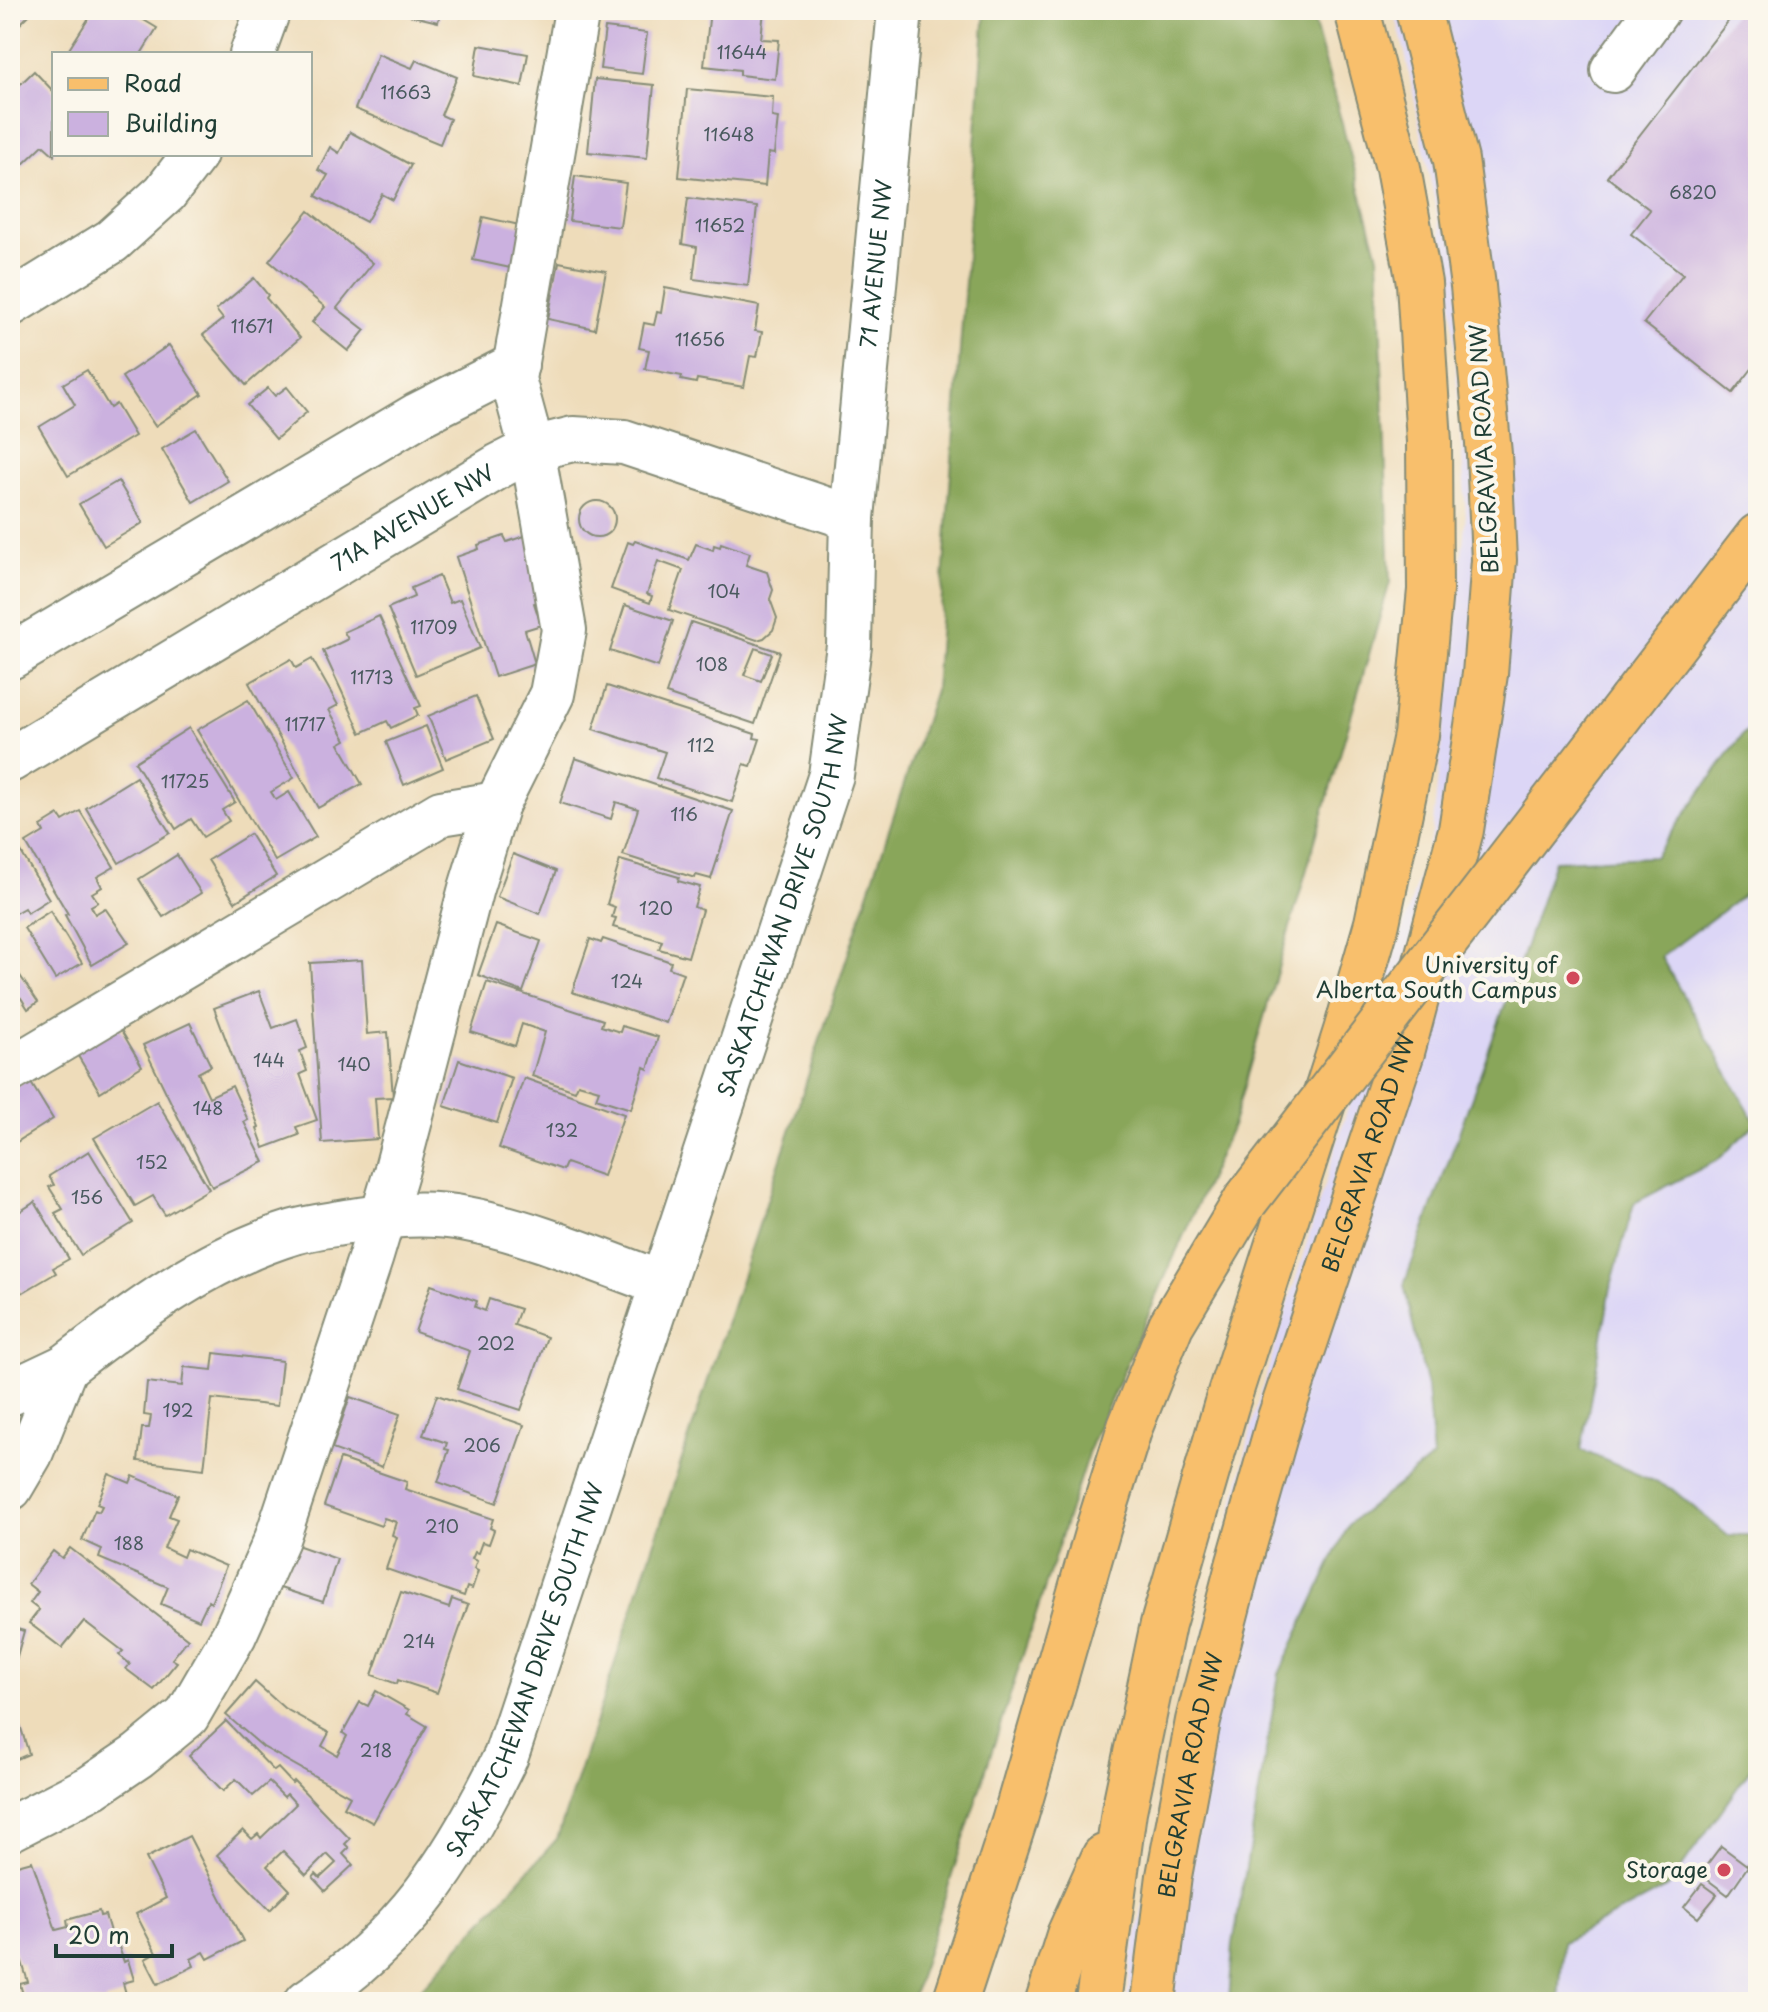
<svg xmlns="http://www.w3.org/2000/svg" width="1768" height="2012" font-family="'Playpen Sans',sans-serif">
  <rect width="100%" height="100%" fill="#fbf7ec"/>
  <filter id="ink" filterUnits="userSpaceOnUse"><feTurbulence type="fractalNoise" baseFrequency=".0125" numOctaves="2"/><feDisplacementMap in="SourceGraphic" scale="16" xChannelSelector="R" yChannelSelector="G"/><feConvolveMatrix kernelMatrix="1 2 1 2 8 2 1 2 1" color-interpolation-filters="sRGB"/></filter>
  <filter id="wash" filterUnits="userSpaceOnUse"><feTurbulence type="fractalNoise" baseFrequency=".006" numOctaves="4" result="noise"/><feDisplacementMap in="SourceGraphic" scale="32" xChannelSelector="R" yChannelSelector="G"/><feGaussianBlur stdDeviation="1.8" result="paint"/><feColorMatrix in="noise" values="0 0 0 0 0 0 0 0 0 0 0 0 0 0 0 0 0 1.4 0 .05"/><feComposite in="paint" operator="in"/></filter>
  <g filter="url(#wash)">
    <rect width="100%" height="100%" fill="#eedcba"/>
    <polygon fill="#dcd6f6" points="1394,10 1758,10 1758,2002 1127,2002 1131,1960 1255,1412 1432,833 1466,515 1450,279 1405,52"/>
    <g fill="#89a65a" stroke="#547247" stroke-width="2">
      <polygon points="985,10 1311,10 1378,256 1390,582 1233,1124 1091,1444 911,2002 409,2002 557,1839 935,690"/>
      <polygon points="1758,723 1758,884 1661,957 1756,1123 1718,1160 1634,1203 1612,1282 1581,1450 1672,1489 1727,1535 1758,1535 1758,1739 1753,1765 1668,1887 1563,1942 1559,2002 1229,2002 1233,1944 1279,1674 1349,1524 1433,1457 1427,1387 1404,1285 1519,966 1554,861 1654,857 1742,735"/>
    </g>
    <g id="blocks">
      <g fill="#cbb1df" fill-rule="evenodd">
        <polygon points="10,10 34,10 18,26 10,18"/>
        <polygon points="94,10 127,10 157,28 141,54 66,54"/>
        <polygon points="388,10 441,10 438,22"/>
        <polygon points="710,10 764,10 761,39 779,40 775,79 740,75 740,70 704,66"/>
        <polygon points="1737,10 1758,10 1758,361 1733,393 1644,323 1683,274 1631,234 1650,210 1607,177"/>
        <polygon points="605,28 647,33 642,74 600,69"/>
        <polygon points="479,45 528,54 522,86 474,76"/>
        <polygon points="378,54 412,68 416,60 457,77 441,115 450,119 440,144 355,109"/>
        <polygon points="34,71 54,92 54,155 43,145 20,167 10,157 10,94"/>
        <polygon points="595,79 654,85 647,158 588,152"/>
        <polygon points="687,89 773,97 772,117 778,118 774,154 768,153 765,186 679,177"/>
        <polygon points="350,132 411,165 393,200 382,194 366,222 316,196 328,175 318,170 330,147 339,153"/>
        <polygon points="575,176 626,183 620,227 569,221"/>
        <polygon points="688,198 757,207 748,286 693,279 697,247 682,244"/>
        <polygon points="309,211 373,263 337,308 365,330 348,351 312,322 325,307 269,261"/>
        <polygon points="483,217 524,226 515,269 473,260"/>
        <polygon points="559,262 606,271 595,329 548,319"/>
        <polygon points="254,278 268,295 266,298 300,338 246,385 203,335 223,319 216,310"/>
        <polygon points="665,288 759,306 755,331 762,332 757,357 750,356 744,387 697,379 696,383 681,380 682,376 645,369 649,350 639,348 644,323 654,325 657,312 661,313"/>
        <polygon points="169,345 202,394 155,426 122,377"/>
        <polygon points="87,370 110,408 116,404 135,436 68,476 39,427 75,405 63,384"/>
        <polygon points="287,387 307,412 276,439 247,405 268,388 275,396"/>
        <polygon points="196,429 228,481 193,502 162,449"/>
        <polygon points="118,481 143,523 104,546 79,504"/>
        <circle cx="597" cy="519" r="18"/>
        <polygon points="527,535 548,598 534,603 541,625 525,630 535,664 495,677 456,557 479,549 478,545 504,536 507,542"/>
        <polygon points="635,541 689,560 696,544 713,550 714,545 720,547 721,543 750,553 746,565 767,572 773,590 770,599 777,618 773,630 764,638 757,640 669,610 683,570 658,561 647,594 652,596 650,603 611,589 628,542 633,544"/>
        <polygon points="439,576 450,603 460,599 480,648 416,675 388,608 414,597 411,588"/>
        <polygon points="625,605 673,621 658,667 610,651"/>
        <polygon points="379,616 421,706 415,708 418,715 391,728 387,721 361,733 323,651 348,639 344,632"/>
        <path d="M 691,622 L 780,652 L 755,724 L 666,694 ZM 755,648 L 772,654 L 761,681 L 744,675 Z"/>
        <polygon points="291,659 296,668 312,659 338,705 329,710 346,740 339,744 362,784 318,808 249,683"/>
        <polygon points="607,686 755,734 754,738 760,739 751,766 744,764 732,802 656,778 665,752 593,729"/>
        <polygon points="476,696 494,739 446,759 428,716"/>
        <polygon points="248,700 294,778 271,792 276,800 289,792 316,837 275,861 197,730"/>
        <polygon points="426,726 443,768 404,785 386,742"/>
        <polygon points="189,728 235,802 222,810 229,821 203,837 191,819 176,829 135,762"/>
        <polygon points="575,758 733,811 711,879 696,875 695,878 623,855 638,809 616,802 611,819 560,803"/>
        <polygon points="136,777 170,833 119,863 86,808"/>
        <polygon points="80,811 114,867 97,877 102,887 92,893 98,902 91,906 95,914 105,908 129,943 92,965 65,915 68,914 26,843 44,832 41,826 59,815 63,821"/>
        <polygon points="250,834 276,876 235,902 208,860"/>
        <polygon points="15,842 49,899 27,913 24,908 10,916 10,845"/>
        <polygon points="513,854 556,871 540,914 497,897"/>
        <polygon points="177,855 201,893 163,917 139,879"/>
        <polygon points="620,860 679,877 678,881 700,887 694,907 702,910 688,957 659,949 662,941 613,927 616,918 612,917 615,907 607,904"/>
        <polygon points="50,911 82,963 55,979 24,928"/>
        <polygon points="496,925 541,941 523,992 478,975"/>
        <polygon points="590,939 601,943 603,939 671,962 669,968 683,973 666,1023 572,992"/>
        <polygon points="362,960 367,1034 388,1032 393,1097 375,1098 378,1139 322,1143 310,963"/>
        <polygon points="10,961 38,1002 28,1009 21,998 10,1005"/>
        <polygon points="487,982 603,1020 601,1026 620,1032 622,1026 658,1037 648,1069 644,1067 631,1109 596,1098 599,1090 578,1084 575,1091 532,1076 545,1032 522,1024 515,1046 471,1032"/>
        <polygon points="259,991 273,1028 297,1019 307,1048 300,1051 307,1071 300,1074 317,1120 296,1127 299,1135 264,1148 257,1128 259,1127 214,1008"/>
        <polygon points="190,1023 211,1066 198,1073 209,1097 232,1086 248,1120 244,1122 264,1162 212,1187 143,1045"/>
        <polygon points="118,1025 142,1066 100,1092 75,1051"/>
        <polygon points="459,1060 512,1078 497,1123 444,1106"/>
        <polygon points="28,1078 53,1119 12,1145 10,1141 10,1090"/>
        <polygon points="524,1078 624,1114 603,1176 566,1163 563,1170 499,1148"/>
        <polygon points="157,1101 209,1189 165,1215 153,1196 135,1206 94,1138"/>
        <polygon points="89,1151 133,1223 81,1255 55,1213 63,1209 49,1187 54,1185 49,1176"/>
        <polygon points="35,1202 69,1259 53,1268 56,1273 22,1293 10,1273 10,1219 13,1217 15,1221 19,1219 16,1214"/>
        <polygon points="431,1285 477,1301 475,1307 485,1311 489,1299 520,1309 514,1325 547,1337 521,1410 457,1389 470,1351 415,1332"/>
        <polygon points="214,1353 282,1361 277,1406 212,1399 204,1469 138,1461 142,1428 149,1428 151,1416 144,1415 147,1382 182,1386 184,1367 212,1370"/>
        <polygon points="437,1395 524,1425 497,1503 438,1482 449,1450 445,1449 447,1443 423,1435"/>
        <polygon points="350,1397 400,1414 382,1467 332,1449"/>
        <polygon points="340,1459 407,1482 405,1489 493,1519 490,1528 494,1530 489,1544 482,1542 478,1553 475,1552 472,1559 477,1561 474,1569 478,1571 472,1589 467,1587 464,1596 386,1569 397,1537 392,1535 396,1522 384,1518 381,1526 324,1506"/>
        <polygon points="109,1474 130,1483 133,1476 178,1495 169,1516 177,1519 164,1548 183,1557 186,1549 226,1566 211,1603 208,1601 199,1620 161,1604 168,1587 99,1558 102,1549 82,1540 95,1510 99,1512 102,1506 97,1504"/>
        <polygon points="294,1544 337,1559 323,1602 280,1588"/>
        <polygon points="70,1548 188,1639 172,1659 177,1662 154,1690 126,1669 130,1664 119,1655 123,1651 84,1621 62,1648 29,1623 39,1610 30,1603 38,1592 28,1584 53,1551 62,1558"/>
        <polygon points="401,1592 449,1608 452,1599 468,1605 437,1693 398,1680 397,1684 372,1675"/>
        <polygon points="10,1627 24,1631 14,1667 10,1666"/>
        <polygon points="255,1682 284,1708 329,1733 322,1746 337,1755 347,1736 343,1733 360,1702 368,1706 376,1691 409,1710 407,1714 427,1726 373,1823 344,1807 350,1796 263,1747 226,1715"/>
        <polygon points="10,1708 16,1726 20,1725 29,1754 10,1762"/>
        <polygon points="226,1721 274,1771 278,1768 292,1783 294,1781 350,1839 345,1844 349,1848 343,1854 353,1865 325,1891 313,1878 316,1874 320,1878 336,1863 327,1854 306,1875 283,1851 267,1866 290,1890 270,1910 217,1855 243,1830 252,1839 258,1834 261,1838 296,1804 287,1794 284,1797 269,1782 253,1796 236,1779 223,1791 189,1756"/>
        <polygon points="189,1836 243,1941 208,1959 204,1952 191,1959 194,1966 158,1984 145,1959 156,1953 136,1914 166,1898 146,1858"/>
        <polygon points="1721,1846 1748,1866 1728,1895 1700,1874"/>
        <polygon points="32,1861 56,1930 68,1927 67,1920 99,1911 100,1916 105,1915 114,1945 118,1944 124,1962 128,1960 134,1980 123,1983 126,1994 105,2000 105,2002 25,2002 20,1984 28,1982 22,1962 18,1964 10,1937 10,1867"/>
        <polygon points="1702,1884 1717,1895 1698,1918 1684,1907"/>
        <polygon points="10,1977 11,1977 19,2002 10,2002"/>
      </g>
    </g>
  </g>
  <g filter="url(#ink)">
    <use href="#blocks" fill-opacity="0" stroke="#868c77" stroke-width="2"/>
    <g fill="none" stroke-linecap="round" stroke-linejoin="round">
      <defs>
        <g id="minor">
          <polyline points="252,54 268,10"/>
          <polyline points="1613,70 1657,10"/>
          <polyline points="10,304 112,241 165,193 195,154"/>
          <polyline points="10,657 418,415 516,365"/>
          <path id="s1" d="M 10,760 L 499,466 L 532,449 L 573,439 L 624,442 L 852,518"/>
          <polyline points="10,1070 441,813 497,804"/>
          <path d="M 65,1367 C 135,1313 207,1258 294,1232 C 311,1227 330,1225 347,1222 C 389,1215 426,1211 467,1219 C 531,1231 601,1262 663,1284"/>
          <polyline points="10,1393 65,1367 30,1454 10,1488"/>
          <polyline points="10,1829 92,1787 138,1756 187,1716 234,1635 277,1539 371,1256 397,1169 471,888 497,804 552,694 564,630 532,449 513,379 577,10"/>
          <path id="s2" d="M 307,2002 C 406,1936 455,1861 506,1756 L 831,775 L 849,646 L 852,518 L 900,10"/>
        </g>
        <g id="major">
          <polyline points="1631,701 1758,536"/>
          <polyline points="955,2002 1014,1822 1099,1526 1130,1427 1171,1325 1246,1200"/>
          <polyline points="1048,2002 1069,1935 1104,1857"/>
          <polyline points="1098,2002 1124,1811 1163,1624 1226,1406 1346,1031 1377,923 1416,735 1430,590 1429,442 1419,283 1398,168 1357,10"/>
          <path id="s3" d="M 1153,2002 L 1169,1876 L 1198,1721 L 1238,1566 L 1280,1418 L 1402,1052 L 1461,830 L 1485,674 L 1494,560 L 1489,454 L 1473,286 L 1456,160 L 1418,10"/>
        </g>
      </defs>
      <use href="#minor" stroke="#868c77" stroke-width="48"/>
      <use href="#major" stroke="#868c77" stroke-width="48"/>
      <use href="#minor" stroke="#fff" stroke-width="44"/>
      <use href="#major" stroke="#f8bf6c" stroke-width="44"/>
      <defs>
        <polyline id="major-bridge" points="1246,1200 1631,701"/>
      </defs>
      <use href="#major-bridge" stroke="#868c77" stroke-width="48" stroke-linecap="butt"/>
      <use href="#major-bridge" stroke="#f8bf6c" stroke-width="44"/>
    </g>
  </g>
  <g fill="#d1495b" stroke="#fbf7ec" stroke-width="3">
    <circle cx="1573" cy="978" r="8"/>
    <circle cx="1724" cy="1870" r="8"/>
  </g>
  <g text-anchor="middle" stroke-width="8" stroke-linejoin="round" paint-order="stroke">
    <g font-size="18" fill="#4a5a5f">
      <text x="742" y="59">11644</text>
      <text x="406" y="99">11663</text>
      <text x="729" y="141">11648</text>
      <text x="1693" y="199">6820</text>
      <text x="720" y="232">11652</text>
      <text x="252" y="333">11671</text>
      <text x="700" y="346">11656</text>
      <text x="724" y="598">104</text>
      <text x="434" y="634">11709</text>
      <text x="712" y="671">108</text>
      <text x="372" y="684">11713</text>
      <text x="305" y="731">11717</text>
      <text x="701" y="752">112</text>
      <text x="185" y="788">11725</text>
      <text x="684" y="821">116</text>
      <text x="656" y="915">120</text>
      <text x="627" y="988">124</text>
      <text x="269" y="1067">144</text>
      <text x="354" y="1071">140</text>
      <text x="208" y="1115">148</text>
      <text x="562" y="1137">132</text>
      <text x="152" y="1169">152</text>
      <text x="87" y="1204">156</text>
      <text x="496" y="1350">202</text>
      <text x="178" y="1417">192</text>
      <text x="482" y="1452">206</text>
      <text x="442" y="1533">210</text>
      <text x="129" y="1550">188</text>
      <text x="419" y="1648">214</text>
      <text x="376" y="1757">218</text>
    </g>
    <g font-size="22" fill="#1f3d34" stroke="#fbf7ec">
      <text dy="8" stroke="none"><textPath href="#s2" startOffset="1868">71 AVENUE NW</textPath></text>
      <text transform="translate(1484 449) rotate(-93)" y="8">BELGRAVIA ROAD NW</text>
      <text dy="8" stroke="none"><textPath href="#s1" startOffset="470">71A AVENUE NW</textPath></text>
      <text dy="8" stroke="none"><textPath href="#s2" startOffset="1216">SASKATCHEWAN DRIVE SOUTH NW</textPath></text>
      <text dy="8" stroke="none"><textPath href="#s3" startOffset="878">BELGRAVIA ROAD NW</textPath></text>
      <text dy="8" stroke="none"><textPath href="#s2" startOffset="408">SASKATCHEWAN DRIVE SOUTH NW</textPath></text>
      <text dy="8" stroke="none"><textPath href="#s3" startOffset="230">BELGRAVIA ROAD NW</textPath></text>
    </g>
    <g font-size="22" fill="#1f3d34" stroke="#fbf7ec" text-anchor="end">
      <text x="1557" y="973">University of<tspan x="1557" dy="25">Alberta South Campus</tspan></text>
      <text x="1708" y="1878">Storage</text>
    </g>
  </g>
  <rect width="1768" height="2012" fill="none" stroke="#fbf7ec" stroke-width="40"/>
  <rect x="52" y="52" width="260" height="104" fill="#fbf7ec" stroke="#a3ada2" stroke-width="2"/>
  <rect x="68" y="78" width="40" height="12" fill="#f8bf6c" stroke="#a3ada2" stroke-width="2"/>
  <text x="124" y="92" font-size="24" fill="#1f3d34">Road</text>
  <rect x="68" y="112" width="40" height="24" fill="#cbb1df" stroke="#a3ada2" stroke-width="2"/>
  <text x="124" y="132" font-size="24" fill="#1f3d34">Building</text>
  <path d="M56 1944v12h116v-12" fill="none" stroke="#1f3d34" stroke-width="4"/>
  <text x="68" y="1944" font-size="24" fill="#1f3d34" stroke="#fbf7ec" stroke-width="6" paint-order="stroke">20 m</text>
</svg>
